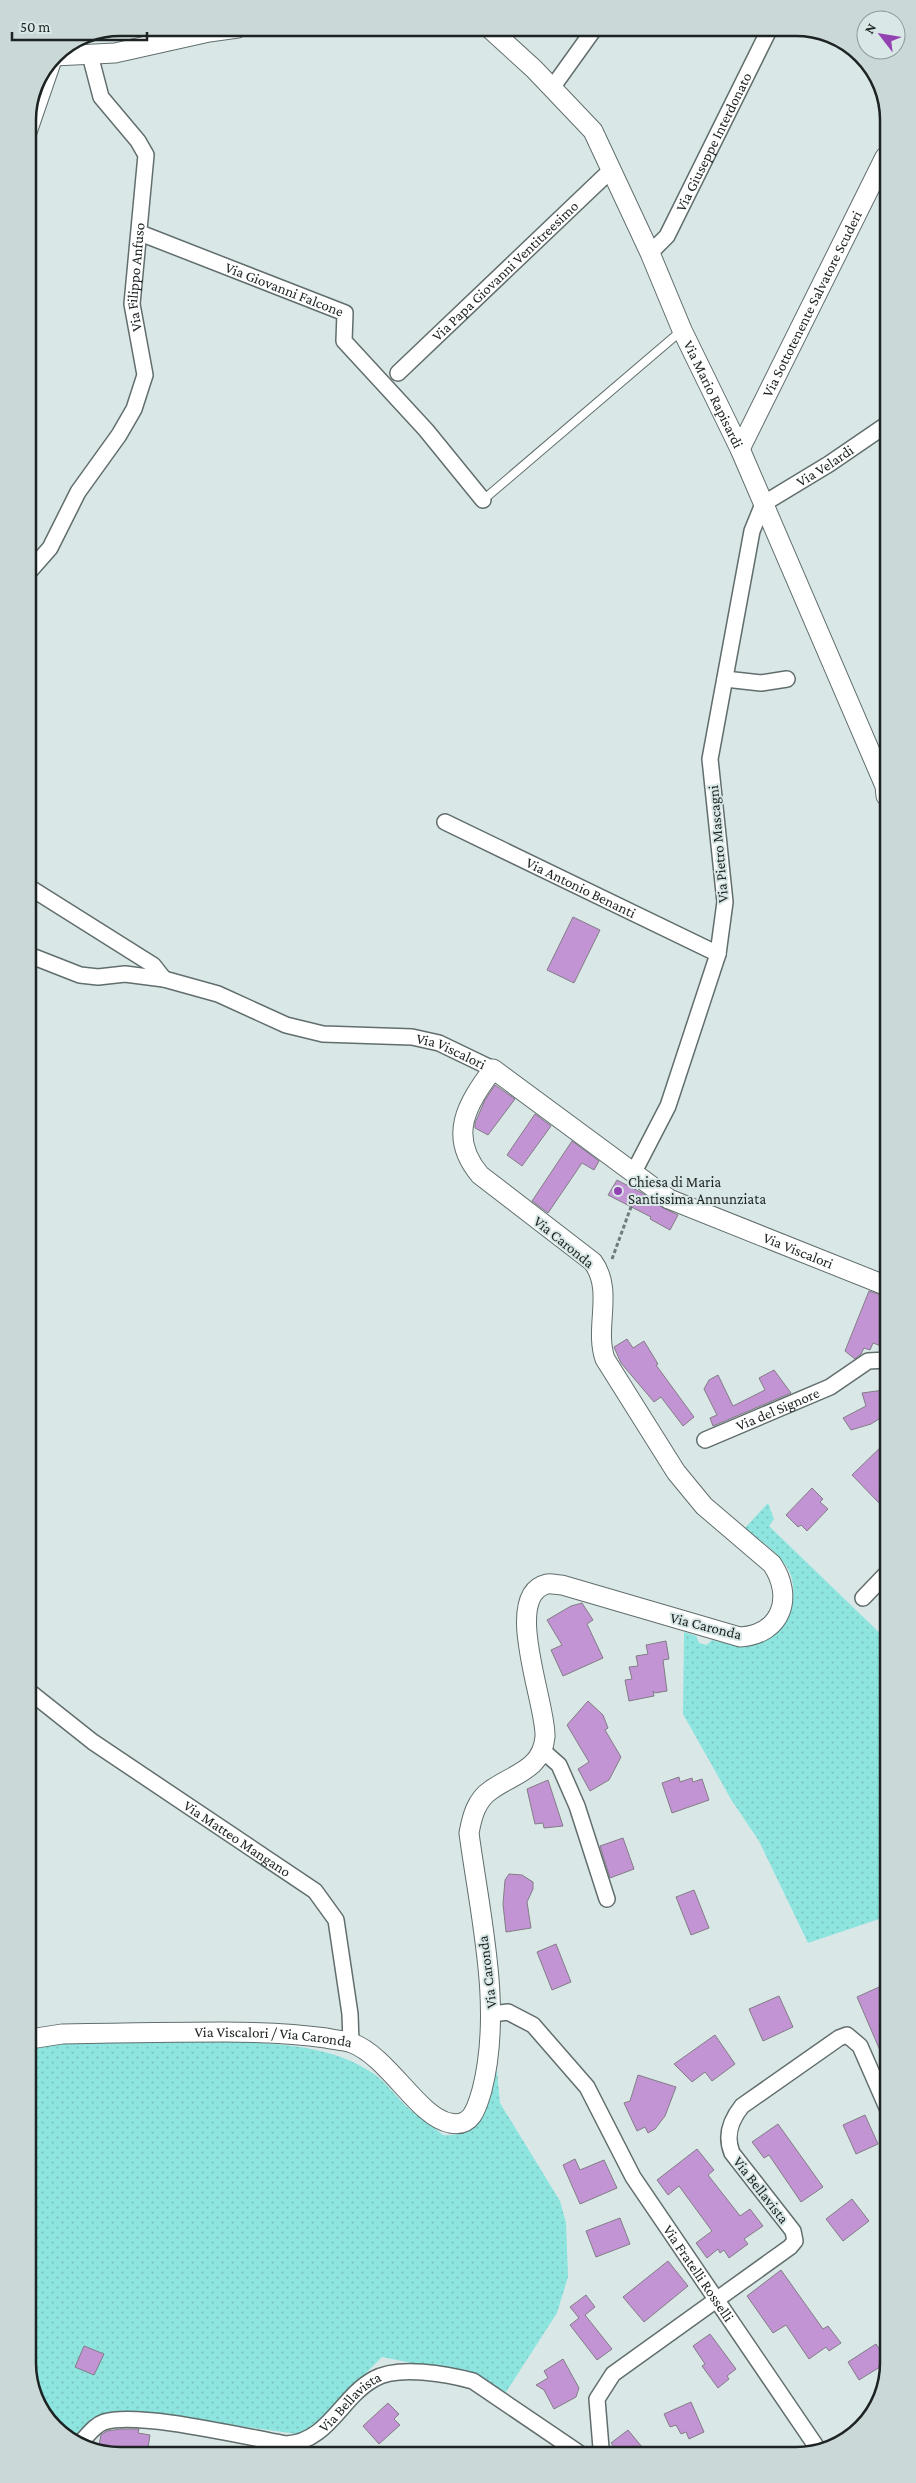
<svg xmlns="http://www.w3.org/2000/svg" width="916" height="2483" font-family="'Crimson Pro',serif">
  <defs>
    <pattern id="grass-dots" width="8" height="8" patternUnits="userSpaceOnUse" patternTransform="scale(1.25)"><rect width="8" height="8" fill="#8ee4df"/><path d="M2 2h.1M6 6h.1" fill="none" stroke="#7ac3bf" stroke-width="1.8" stroke-linecap="round"/></pattern>
  </defs>
  <rect width="100%" height="100%" fill="#d9e8e7"/>
  <g fill="url(#grass-dots)">
    <path d="M 768,1503 L 774,1519 L 769,1526 L 887,1640 L 888,1916 L 808,1943 L 759,1841 L 732,1801 L 683,1714 L 684,1632 L 696,1636 L 699,1643 L 707,1645 L 712,1640 C 746,1650 779,1648 791,1609 C 794,1596 795,1583 789,1571 C 781,1554 759,1540 745,1528 Z"/>
    <path d="M 258,2037 L 259,2043 C 297,2045 342,2051 374,2074 C 387,2083 395,2096 406,2106 C 418,2117 431,2125 443,2135 C 483,2139 487,2100 497,2070 L 500,2103 L 560,2201 L 566,2223 L 568,2277 L 557,2313 L 506,2392 L 496,2390 L 476,2376 L 382,2357 L 304,2435 L 139,2412 L 94,2421 L 73,2438 L 59,2433 L 31,2387 L 30,2046 L 83,2041 Z"/>
  </g>
  <g fill="#c294d4" stroke="#837d86">
    <polygon points="573,917 600,930 574,983 547,970"/>
    <polygon points="495,1085 515,1099 488,1135 475,1128 475,1123 485,1100"/>
    <polygon points="535,1114 551,1126 522,1166 507,1155"/>
    <polygon points="572,1141 599,1161 594,1170 582,1163 548,1213 532,1201"/>
    <polygon points="617,1180 642,1193 663,1208 678,1215 670,1230 650,1219 651,1217 608,1195"/>
    <polygon points="869,1291 887,1297 887,1348 873,1343 870,1350 864,1348 861,1354 855,1359 845,1351"/>
    <polygon points="627,1339 633,1348 644,1341 658,1364 656,1365 694,1417 683,1426 661,1397 654,1402 621,1363 614,1347"/>
    <polygon points="774,1370 791,1393 713,1426 710,1418 717,1415 704,1389 709,1380 718,1375 733,1406 765,1390 759,1378"/>
    <polygon points="884,1390 887,1401 887,1414 871,1424 851,1430 843,1418 866,1406 862,1393"/>
    <polygon points="887,1441 887,1495 879,1503 852,1475"/>
    <polygon points="812,1488 823,1499 820,1502 828,1509 807,1531 801,1525 798,1527 786,1515"/>
    <polygon points="582,1603 593,1620 587,1624 603,1658 563,1676 551,1650 562,1645 547,1620 571,1606"/>
    <polygon points="666,1641 669,1659 663,1660 667,1691 655,1693 653,1691 654,1696 629,1701 625,1680 632,1679 629,1667 638,1666 636,1656 648,1654 646,1645"/>
    <polygon points="588,1701 603,1715 608,1728 605,1730 621,1757 609,1780 590,1791 578,1769 589,1762 567,1725"/>
    <polygon points="679,1777 680,1782 692,1778 693,1782 702,1779 709,1800 672,1813 662,1783"/>
    <polygon points="548,1780 563,1826 544,1828 543,1823 535,1824 527,1789"/>
    <polygon points="623,1838 634,1869 610,1878 600,1846"/>
    <polygon points="509,1874 522,1875 533,1882 533,1889 527,1902 531,1928 506,1932 503,1904 505,1880"/>
    <polygon points="694,1890 709,1928 691,1935 676,1897"/>
    <polygon points="556,1944 571,1982 552,1990 537,1952"/>
    <polygon points="888,1983 888,2069 857,1997"/>
    <polygon points="779,1996 793,2027 763,2041 749,2009"/>
    <polygon points="715,2035 735,2064 712,2081 705,2072 692,2082 674,2064"/>
    <polygon points="638,2075 676,2087 665,2116 655,2129 648,2133 645,2127 637,2131 624,2103 630,2101"/>
    <polygon points="865,2115 878,2144 856,2154 843,2125"/>
    <polygon points="778,2124 823,2187 801,2202 769,2155 764,2158 752,2142"/>
    <polygon points="697,2149 714,2170 708,2175 737,2212 740,2216 750,2209 763,2226 744,2239 748,2244 729,2258 724,2250 720,2253 718,2249 707,2258 696,2243 712,2231 679,2186 668,2195 657,2180"/>
    <polygon points="575,2159 580,2170 604,2160 617,2188 580,2204 563,2165"/>
    <polygon points="852,2199 869,2221 843,2241 826,2219"/>
    <polygon points="620,2218 630,2244 596,2257 586,2231"/>
    <polygon points="668,2261 688,2286 644,2322 623,2297"/>
    <polygon points="781,2270 823,2329 828,2326 841,2343 829,2351 826,2347 809,2359 786,2325 773,2333 747,2296"/>
    <polygon points="586,2295 595,2307 585,2315 612,2349 597,2360 570,2325 579,2318 570,2307"/>
    <polygon points="710,2334 736,2369 727,2376 729,2379 718,2388 702,2366 705,2364 693,2346"/>
    <polygon points="876,2344 888,2362 859,2380 848,2362"/>
    <polygon points="84,2346 104,2354 94,2375 75,2367"/>
    <polygon points="563,2359 579,2388 576,2397 554,2409 544,2390 536,2385 548,2378 544,2371"/>
    <polygon points="691,2402 704,2432 689,2439 686,2432 681,2434 676,2425 670,2427 664,2414"/>
    <polygon points="388,2403 399,2414 394,2419 400,2425 379,2444 363,2426"/>
    <polygon points="121,2429 139,2429 138,2433 150,2435 147,2455 98,2449 101,2435 107,2431"/>
    <polygon points="628,2430 647,2453 619,2453 611,2443"/>
  </g>
  <g fill="none" stroke-linecap="round" stroke-linejoin="round">
    <defs>
      <g id="service">
        <polyline points="28,146 59,56"/>
        <polyline points="483,500 681,331"/>
      </g>
      <g id="minor">
        <polyline points="552,88 595,28"/>
        <path id="s1" d="M 140,233 L 345,313 L 344,341 L 426,430 L 483,500"/>
        <path id="s2" d="M 650,253 L 667,236 L 770,28"/>
        <path id="s3" d="M 398,373 L 611,170"/>
        <path id="s4" d="M 28,573 L 50,548 L 78,492 L 119,435 L 134,409 L 145,375 L 132,304 L 146,155 L 138,141 L 101,97 L 90,55"/>
        <polyline points="725,679 761,683 787,679"/>
        <path id="s5" d="M 445,822 L 718,954"/>
        <polyline points="29,887 153,965 164,979"/>
        <path id="s6" d="M 29,955 L 80,975 L 98,977 L 125,974 L 164,979 L 218,994 L 286,1025 L 323,1034 L 412,1037 L 439,1043 L 493,1069"/>
        <path id="s7" d="M 631,1172 L 638,1164 L 668,1106 L 718,954 L 725,902 L 710,759 L 752,531 L 763,504 L 829,464 L 886,425"/>
        <path id="s8" d="M 705,1440 L 830,1387 L 868,1361 L 887,1360"/>
        <polyline points="863,1598 887,1573"/>
        <path id="s9" d="M 30,1692 L 93,1742 L 315,1891 L 336,1920 L 350,2014 L 351,2043"/>
        <polyline points="542,1750 559,1765 577,1806 607,1899"/>
        <path id="s10" d="M 492,2014 L 508,2012 L 533,2025 L 587,2087 L 633,2177 L 820,2452"/>
        <path id="s11" d="M 81,2442 C 88,2435 95,2425 104,2422 C 138,2411 246,2437 286,2444 C 328,2442 341,2397 374,2379 C 398,2365 447,2374 473,2381 L 579,2453"/>
        <path d="M 598,2453 L 601,2448 L 597,2399 L 613,2374 L 790,2247 L 795,2241 L 793,2231 L 732,2153 C 725,2136 730,2121 742,2106 L 839,2038 L 847,2035 L 860,2046 L 888,2110"/>
      </g>
      <g id="tertiary">
        <path id="s12" d="M 489,28 L 534,69 L 593,131 L 650,253 L 682,330 L 740,449 L 885,786 L 886,796"/>
        <polyline points="54,56 115,53 209,32 238,28"/>
        <path id="s13" d="M 740,449 L 885,157"/>
        <path id="s14" d="M 30,2039 L 62,2034 C 116,2033 170,2032 224,2032 C 259,2032 292,2033 326,2038 C 334,2040 344,2040 352,2043 C 389,2057 419,2118 450,2123 C 472,2128 477,2107 482,2090 C 503,2008 480,1916 469,1833 C 472,1817 476,1800 491,1790 C 513,1774 542,1770 545,1737 C 547,1705 501,1595 547,1584 C 551,1583 557,1585 562,1585 L 740,1637 C 782,1634 794,1597 772,1564 L 704,1506 L 676,1472 L 605,1359 C 594,1327 614,1291 593,1262 L 480,1175 C 447,1136 467,1104 493,1069 L 669,1199 L 887,1286"/>
      </g>
    </defs>
    <use href="#service" stroke="#616e6d" stroke-width="10"/>
    <use href="#minor" stroke="#616e6d" stroke-width="18"/>
    <use href="#tertiary" stroke="#616e6d" stroke-width="21"/>
    <polyline stroke="#727b7b" stroke-width="3" stroke-dasharray="4 2.5" stroke-linecap="butt" points="612,1259 635,1196"/>
    <use href="#service" stroke="#fff" stroke-width="8"/>
    <use href="#minor" stroke="#fff" stroke-width="15"/>
    <use href="#tertiary" stroke="#fff" stroke-width="19"/>
  </g>
  <circle fill="#9342b1" stroke="#d9e8e7" stroke-width="2" cx="618" cy="1191" r="5"/>
  <g text-anchor="middle" stroke-width="4" stroke-linejoin="round" paint-order="stroke">
    <g font-size="15" fill="#1d2222" stroke="#d9e8e7">
      <text dy="5" stroke="none"><textPath href="#s2" startOffset="129">Via Giuseppe Interdonato</textPath></text>
      <text dy="5" stroke="none"><textPath href="#s3" startOffset="148">Via Papa Giovanni Ventitreesimo</textPath></text>
      <text dy="5" stroke="none"><textPath href="#s4" startOffset="331">Via Filippo Anfuso</textPath></text>
      <text dy="5" stroke="none"><textPath href="#s1" startOffset="155">Via Giovanni Falcone</textPath></text>
      <text dy="5" stroke="none"><textPath href="#s13" startOffset="162">Via Sottotenente Salvatore Scuderi</textPath></text>
      <text dy="5" stroke="none"><textPath href="#s12" startOffset="436">Via Mario Rapisardi</textPath></text>
      <text dy="5" stroke="none"><textPath href="#s7" startOffset="766">Via Velardi</textPath></text>
      <text transform="translate(718 844) rotate(-95)" y="5">Via Pietro Mascagni</text>
      <text dy="5" stroke="none"><textPath href="#s5" startOffset="151">Via Antonio Benanti</textPath></text>
      <text dy="5" stroke="none"><textPath href="#s6" startOffset="439">Via Viscalori</textPath></text>
      <text transform="translate(564 1242) rotate(39)" y="5">Via Caronda</text>
      <text dy="5" stroke="none"><textPath href="#s14" startOffset="2341">Via Viscalori</textPath></text>
      <text dy="5" stroke="none"><textPath href="#s8" startOffset="79">Via del Signore</textPath></text>
      <text transform="translate(706 1626) rotate(14)" y="5">Via Caronda</text>
      <text dy="5" stroke="none"><textPath href="#s9" startOffset="254">Via Matteo Mangano</textPath></text>
      <text transform="translate(487 1972) rotate(-97)" y="5">Via Caronda</text>
      <text dy="5" stroke="none"><textPath href="#s14" startOffset="244">Via Viscalori / Via Caronda</textPath></text>
      <text transform="translate(761 2190) rotate(52)" y="5">Via Bellavista</text>
      <text dy="5" stroke="none"><textPath href="#s10" startOffset="344">Via Fratelli Rosselli</textPath></text>
      <text dy="5" stroke="none"><textPath href="#s11" startOffset="294">Via Bellavista</textPath></text>
    </g>
    <g font-size="15" fill="#1d2222" stroke="#d9e8e7" text-anchor="start">
      <text x="628" y="1187">Chiesa di Maria<tspan x="628" dy="17">Santissima Annunziata</tspan></text>
    </g>
  </g>
  <path d="M0 0H916V2483H0ZM120 36H796A84 84 0 0 1 880 120V2363A84 84 0 0 1 796 2447H120A84 84 0 0 1 36 2363V120A84 84 0 0 1 120 36Z" fill="#cad8d7" fill-rule="evenodd"/>
  <path fill="none" stroke="#1d2222" stroke-width="2.5" d="M120 36H796A84 84 0 0 1 880 120V2363A84 84 0 0 1 796 2447H120A84 84 0 0 1 36 2363V120A84 84 0 0 1 120 36Z"/>
  <g transform="translate(881 35) rotate(301)"><circle r="24" fill="#d9e8e7" stroke="#8e9998"/>
  <path d="M0-4L9 19L0 12L-9 19Z" fill="#9342b1"/>
  <text y="-8" font-size="14" font-weight="bold" text-anchor="middle" fill="#1d2222">N</text>
  </g>
  <path d="M12 32v8h135v-8" fill="none" stroke="#1d2222" stroke-width="2.5"/>
  <text x="20" y="32" font-size="15" fill="#1d2222" stroke="#d9e8e7" stroke-width="4" paint-order="stroke">50 m</text>
</svg>
